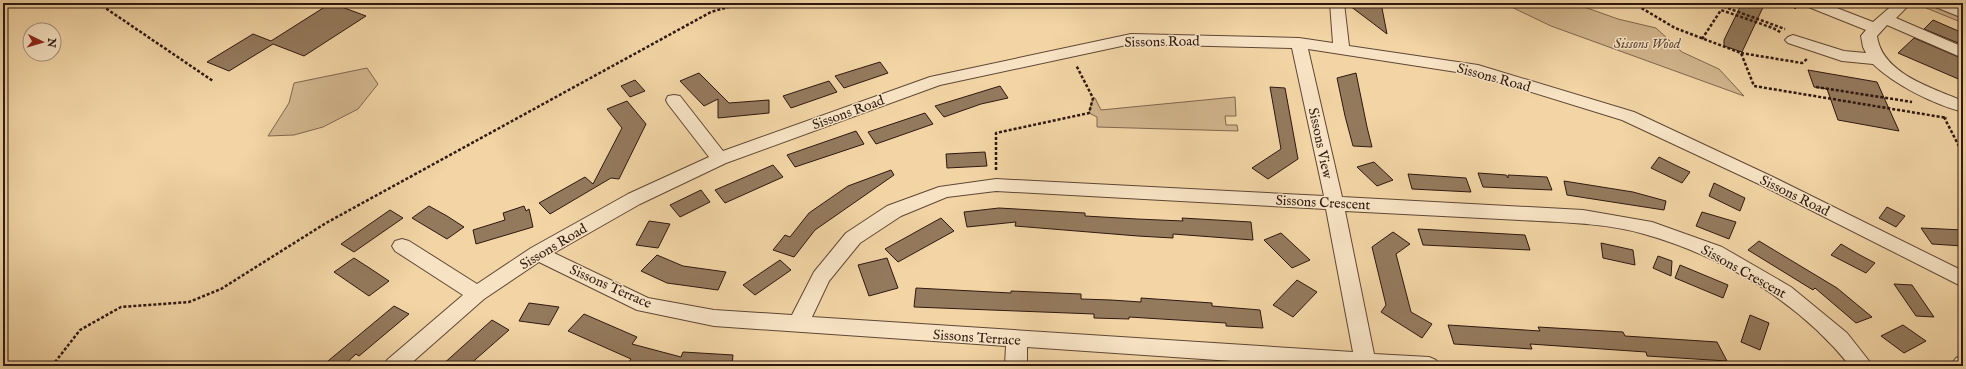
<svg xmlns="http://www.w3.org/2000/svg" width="1966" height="369" font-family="'IM FELL English',serif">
  <rect width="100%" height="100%" fill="#f2d4a5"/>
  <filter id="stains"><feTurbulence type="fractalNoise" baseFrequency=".005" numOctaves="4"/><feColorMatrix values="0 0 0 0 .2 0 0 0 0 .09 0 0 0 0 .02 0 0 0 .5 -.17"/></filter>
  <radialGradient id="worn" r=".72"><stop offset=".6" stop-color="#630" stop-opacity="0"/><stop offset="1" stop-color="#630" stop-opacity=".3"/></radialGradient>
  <g fill="#d1b48c" stroke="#80664e">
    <polygon points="1503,3 1573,3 1618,19 1656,28 1682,52 1719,69 1744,96 1551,26"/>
    <polygon points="1927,4 1932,4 1963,17 1963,23 1919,5"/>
    <polygon points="367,68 378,84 358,109 323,127 294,135 268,136 289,103 294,83"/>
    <polygon points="1235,97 1236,116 1225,116 1226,125 1237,125 1238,131 1097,127 1097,117 1089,113 1093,98 1095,98 1101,110"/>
  </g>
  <g fill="#947a5d" stroke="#2e180f">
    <polygon points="331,3 366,16 304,56 273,44 229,71 207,62 253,34 271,41"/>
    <polygon points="1346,3 1381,3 1387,34 1370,21"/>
    <polygon points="1742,3 1765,3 1742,52 1724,46 1724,40"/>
    <polygon points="1933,20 1963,33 1963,45 1924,29"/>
    <polygon points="1914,38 1963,59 1963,81 1898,53"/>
    <polygon points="880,62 888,73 844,88 835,76"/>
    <polygon points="1808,70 1877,82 1899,131 1838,120 1827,89 1814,87"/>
    <polygon points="699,73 729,103 769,100 769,113 718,118 718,99 704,106 680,81"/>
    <polygon points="1356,73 1367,127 1372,147 1353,146 1345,116 1337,78"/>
    <polygon points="635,80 645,91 630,97 621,86"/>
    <polygon points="829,81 837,92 791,108 783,96"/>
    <polygon points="1000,86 1008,98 981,104 944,117 935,106"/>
    <polygon points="1270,87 1285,88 1298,159 1268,179 1252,168 1281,149"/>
    <polygon points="627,101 646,124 619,179 611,178 550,214 539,203 585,177 593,184 622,128 607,109"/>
    <polygon points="925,113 933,124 876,144 868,132"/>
    <polygon points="856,131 864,144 795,167 787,155"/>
    <polygon points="985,152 987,166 947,168 946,154"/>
    <polygon points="1659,157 1675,165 1690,172 1682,183 1678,181 1651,168"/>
    <polygon points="1374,162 1393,180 1377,186 1357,167"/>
    <polygon points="773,165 783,177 725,203 715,190"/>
    <polygon points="891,170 894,175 815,230 794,257 773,250 785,235 790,237 809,213 848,186"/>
    <polygon points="1478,173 1506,175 1508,178 1508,175 1547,177 1552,190 1483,187"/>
    <polygon points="1408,174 1466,178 1471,192 1412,189"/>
    <polygon points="1564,181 1633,192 1666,201 1664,210 1567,195"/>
    <polygon points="1714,183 1745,198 1740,211 1709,196"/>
    <polygon points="701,190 710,202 680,217 670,205"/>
    <polygon points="429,206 447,216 464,227 447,239 412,218"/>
    <polygon points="524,206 526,211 529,209 533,227 476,244 473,230 505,220 503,213"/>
    <polygon points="1887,207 1905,216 1896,227 1879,218"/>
    <polygon points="999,208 1085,213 1085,216 1137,219 1183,221 1182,218 1251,222 1253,240 1173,234 1173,238 1138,236 1015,226 1016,222 967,227 964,212"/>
    <polygon points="390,210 403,218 354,252 341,244"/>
    <polygon points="1702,212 1736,222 1729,239 1696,226"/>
    <polygon points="941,218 954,231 898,262 885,249"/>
    <polygon points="649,221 670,224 658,248 636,245"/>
    <polygon points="1921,228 1963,230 1963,246 1932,244"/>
    <polygon points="1418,229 1525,235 1530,250 1423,245"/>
    <polygon points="1393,232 1410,244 1396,254 1411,312 1432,324 1422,338 1381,312 1386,305 1372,247"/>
    <polygon points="1281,233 1310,260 1292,268 1264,240"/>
    <polygon points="1759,241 1837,288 1872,317 1856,323 1815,288 1813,290 1748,250"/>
    <polygon points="1601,243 1633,250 1635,265 1603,258"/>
    <polygon points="1841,244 1858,254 1875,263 1866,273 1831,255"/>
    <polygon points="657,255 683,266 726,272 718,290 667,283 641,271"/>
    <polygon points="1658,256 1672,261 1671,276 1653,268"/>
    <polygon points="354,258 371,269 389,281 369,296 334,272"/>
    <polygon points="887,258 898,288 869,296 858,265"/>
    <polygon points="780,260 791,270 755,295 743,285"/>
    <polygon points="1680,265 1728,285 1723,298 1675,278"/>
    <polygon points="1297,280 1317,292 1293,317 1273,305"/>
    <polygon points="1894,284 1912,285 1934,317 1916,316"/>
    <polygon points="916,288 1011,293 1011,291 1081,294 1081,299 1111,300 1141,302 1141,298 1212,303 1212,306 1260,310 1263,328 1226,326 1226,323 1129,317 1129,319 1094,318 1094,314 914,307"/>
    <polygon points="529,303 559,307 549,325 519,321"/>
    <polygon points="394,306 409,314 359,356 356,354 343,366 322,366"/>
    <polygon points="584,314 637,337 632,344 681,357 683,352 733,355 732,366 626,366 631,359 568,331"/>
    <polygon points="1750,315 1769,323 1760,350 1741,342"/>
    <polygon points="492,320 509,330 468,366 441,366"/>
    <polygon points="1448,325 1540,331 1538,327 1623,332 1625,336 1717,342 1727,361 1647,356 1646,352 1530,344 1532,349 1454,344"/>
    <polygon points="1903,325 1926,341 1904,353 1881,336"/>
  </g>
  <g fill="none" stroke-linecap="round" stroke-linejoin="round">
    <defs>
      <g id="street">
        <path d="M 1330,3 L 1344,3 L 1349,46 L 1478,65 L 1634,112 L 1773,177 L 1963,271 L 1963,287 L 1761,185 L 1622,120 L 1476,75 L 1308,49 L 1342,197 L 1583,210 L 1652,222 L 1722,247 L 1791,287 L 1847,333 L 1873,366 L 1850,366 C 1799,302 1722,256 1644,234 C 1607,223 1559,222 1520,220 C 1462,217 1403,214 1345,211 L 1374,354 L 1429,357 L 1436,360 L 1440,366 L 1303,366 L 1027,347 L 1027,366 L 1005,366 L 1006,346 L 714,326 L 637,310 L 539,262 L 484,299 L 408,366 L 383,366 L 387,360 L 463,295 L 395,251 L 392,246 L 395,241 L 402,239 L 409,241 L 477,284 L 531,248 L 628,194 L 709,157 L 668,104 L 666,100 L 668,96 L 674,95 L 680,96 L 723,151 L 930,77 L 1131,34 L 1299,38 L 1333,43 ZM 1131,44 L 1292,48 L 1324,196 L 996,179 L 939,187 L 887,206 L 846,233 L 814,272 L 792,315 L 714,310 L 648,298 L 554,253 L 640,204 L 726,163 L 940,85 ZM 996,191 L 1326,209 L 1353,352 L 812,317 L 829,281 L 860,243 L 901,216 L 947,197 Z"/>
        <path d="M 1804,3 L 1824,3 L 1873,22 L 1895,3 L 1911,3 L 1896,18 L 1963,47 L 1963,58 L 1887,25 L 1877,36 C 1882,74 1933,88 1963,101 L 1963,112 C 1933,104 1895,85 1873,64 L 1842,61 L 1788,43 L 1785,40 L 1788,37 L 1793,35 L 1844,51 L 1866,53 L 1863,47 L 1861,36 L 1866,30 L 1806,6 Z"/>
        <polygon points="1931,3 1951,3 1963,8 1963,18 1933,6"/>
        <polygon points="1963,355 1963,366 1950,366 1956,358"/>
      </g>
    </defs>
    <use href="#street" stroke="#5f4734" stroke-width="2"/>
    <g stroke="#2e180f" stroke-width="2.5" stroke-dasharray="3 2" stroke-linecap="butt">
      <polyline points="98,3 213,81"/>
      <polyline points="1633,3 1675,28 1741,53 1754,86 1947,118"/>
      <polyline points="1724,3 1722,6 1785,29"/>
      <polyline points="1780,3 1796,8"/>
      <polyline points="1852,4 1877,6"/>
      <polyline points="1702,39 1721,10 1773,28 1782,33"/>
      <polyline points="1741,53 1802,63 1807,59"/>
      <polyline points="1816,87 1912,102"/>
      <polyline points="1944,117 1963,154"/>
      <polyline points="996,170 996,133 1089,113 1093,98 1076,65"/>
      <polyline points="52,366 80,330 121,307 189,302 221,289 326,223 711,12 742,3"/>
    </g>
    <use href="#street" fill="#f7e3c4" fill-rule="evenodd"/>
  </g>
  <g text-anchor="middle" stroke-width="3" stroke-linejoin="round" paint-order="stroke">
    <g font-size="14" fill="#2e180f" stroke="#f7e3c4">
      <text transform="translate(1162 41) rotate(-1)" y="5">Sissons Road</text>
      <text transform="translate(1494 77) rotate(15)" y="5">Sissons Road</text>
      <text transform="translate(848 112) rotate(-20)" y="5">Sissons Road</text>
      <text transform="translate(1321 143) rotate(78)" y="5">Sissons View</text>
      <text transform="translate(1795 195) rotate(26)" y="5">Sissons Road</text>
      <text transform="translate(1323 202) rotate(3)" y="5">Sissons Crescent</text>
      <text transform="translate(553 246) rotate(-31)" y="5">Sissons Road</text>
      <text transform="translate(1744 271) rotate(29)" y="5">Sissons Crescent</text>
      <text transform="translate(611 286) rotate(24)" y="5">Sissons Terrace</text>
      <text transform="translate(977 337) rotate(4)" y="5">Sissons Terrace</text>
    </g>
    <g font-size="14" font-style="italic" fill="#5f4734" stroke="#f7e3c4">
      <text x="1647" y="48">Sissons Wood</text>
    </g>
  </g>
  <rect width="1966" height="369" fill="none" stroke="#f2d4a5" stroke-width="16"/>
  <rect x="4" y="4" width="1958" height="361" fill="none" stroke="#2e180f" stroke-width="2"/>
  <rect x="8" y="8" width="1950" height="353" fill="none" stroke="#2e180f"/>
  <g transform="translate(42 42) rotate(95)"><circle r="19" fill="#f7e3c4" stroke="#a7927c"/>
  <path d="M0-3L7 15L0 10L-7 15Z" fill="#8f2418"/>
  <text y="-6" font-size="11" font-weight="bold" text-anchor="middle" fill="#2e180f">N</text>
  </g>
  <rect width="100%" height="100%" filter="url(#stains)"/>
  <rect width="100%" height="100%" fill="url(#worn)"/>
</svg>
